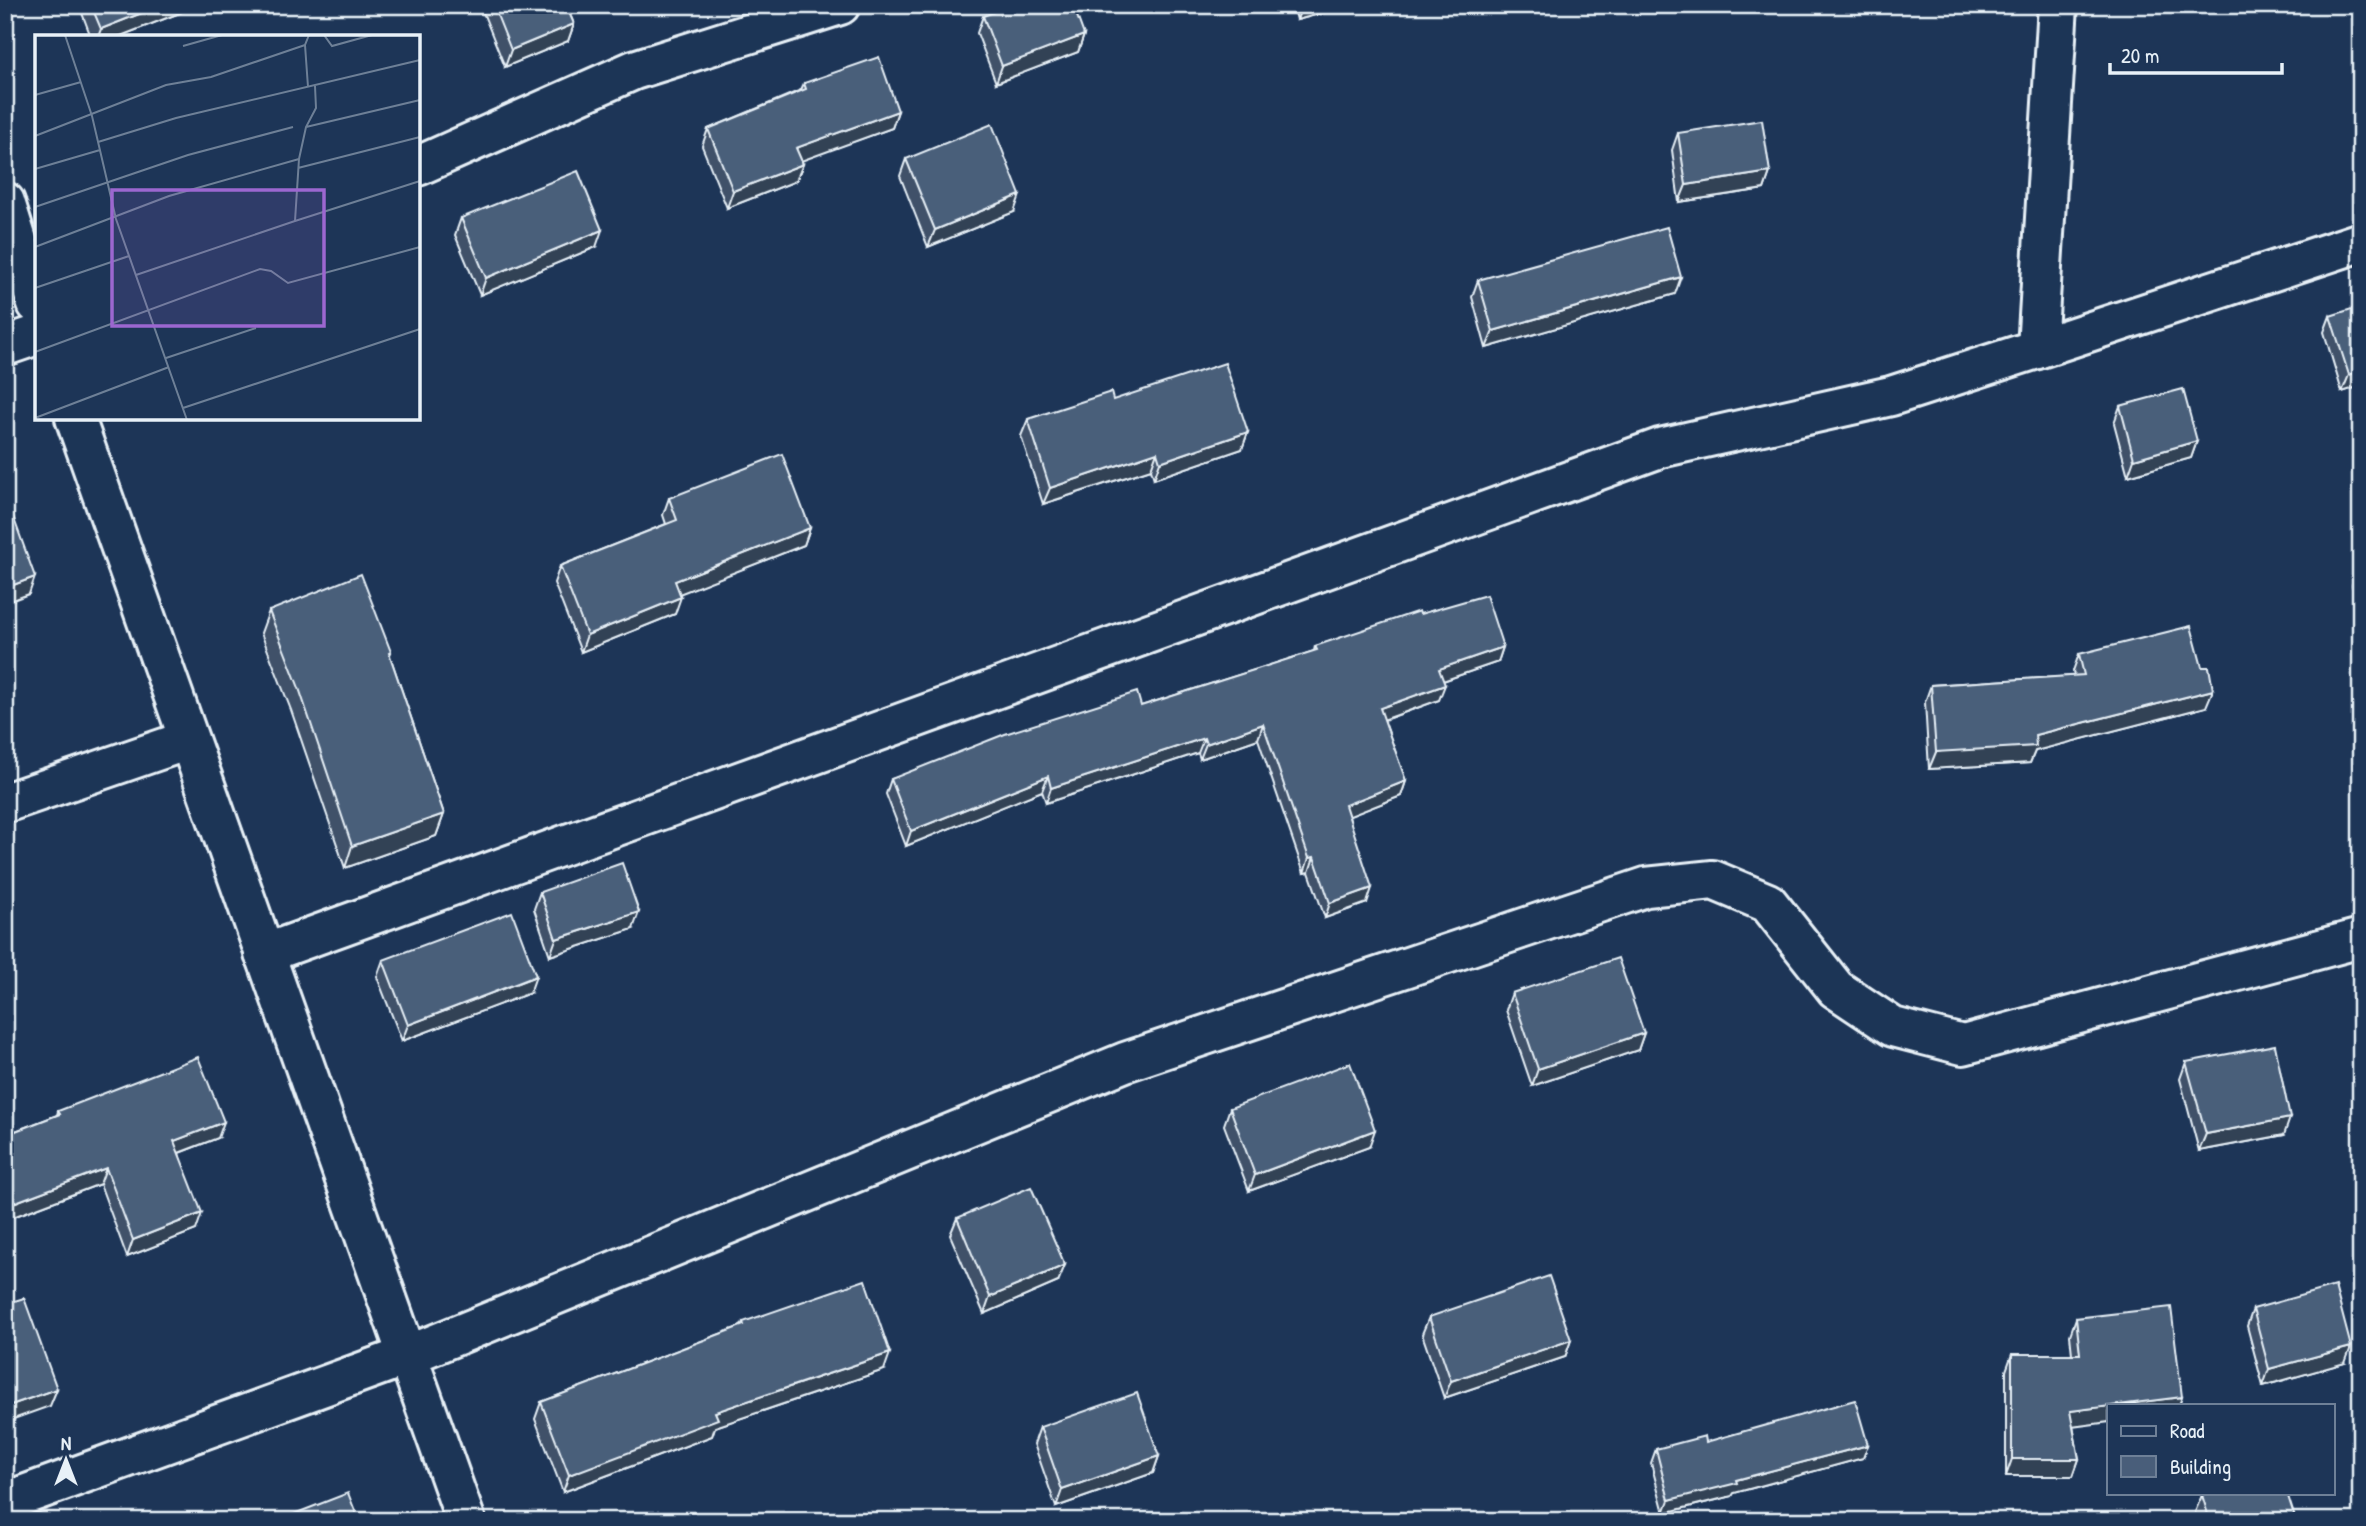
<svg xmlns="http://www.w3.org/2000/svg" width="2366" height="1526" font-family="'Patrick Hand',sans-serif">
  <rect width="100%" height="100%" fill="#1d3557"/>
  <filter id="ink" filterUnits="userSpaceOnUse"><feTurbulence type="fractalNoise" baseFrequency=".0143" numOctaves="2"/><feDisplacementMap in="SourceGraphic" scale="14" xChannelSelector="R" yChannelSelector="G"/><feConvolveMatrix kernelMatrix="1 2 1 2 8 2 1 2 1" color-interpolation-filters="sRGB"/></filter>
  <g filter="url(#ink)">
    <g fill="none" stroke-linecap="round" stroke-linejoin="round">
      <defs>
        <g id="street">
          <polyline points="418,166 634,70 840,5"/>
          <polyline points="5,346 37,335"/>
          <polyline points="2037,349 2361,242"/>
          <polyline points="5,803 188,740"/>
          <polyline points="264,954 1660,448 1891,396 2037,349 2058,5"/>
          <polyline points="5,1502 406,1356 1125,1062 1646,887 1713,880 1768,903 1836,989 1893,1027 1963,1045 2361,938"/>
        </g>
        <g id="secondary">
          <polyline points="5,202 37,304"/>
          <polyline points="75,418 466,1521"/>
        </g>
      </defs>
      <use href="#street" stroke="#e8f1f8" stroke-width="44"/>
      <use href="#secondary" stroke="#e8f1f8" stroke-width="44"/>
      <use href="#street" stroke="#1d3557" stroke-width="38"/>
      <use href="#secondary" stroke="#1d3557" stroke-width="38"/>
    </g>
    <g fill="#3f5169" stroke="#e8f1f8" stroke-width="2">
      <polygon points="79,5 200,5 118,37 91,37"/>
      <polygon points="480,5 566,5 574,24 568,41 505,67"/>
      <polygon points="1293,5 1352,5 1297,20"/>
      <polygon points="983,16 1084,35 1078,52 996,83 977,33"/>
      <polygon points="804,83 898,111 892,128 801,160 803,164 796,181 727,208 702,146 708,129 801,90"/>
      <polygon points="1678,133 1770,172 1764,189 1679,202 1672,150"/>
      <polygon points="906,159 1014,212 928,247 900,176"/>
      <polygon points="461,218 596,247 480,295 455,235"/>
      <polygon points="1478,280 1675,294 1486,348 1472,297"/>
      <polygon points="2330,316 2361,386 2342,392 2324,332"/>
      <polygon points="1113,400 1248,432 1242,449 1154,479 1151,469 1043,504 1021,436 1028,419"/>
      <polygon points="2120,406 2197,441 2191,458 2128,476 2114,423"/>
      <polygon points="669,498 810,528 804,545 680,593 675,614 581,652 554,583 560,566 666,524 663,515"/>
      <polygon points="2361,567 2361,619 2352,585 2358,568"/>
      <polygon points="269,611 391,652 390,656 444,814 436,836 345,868 291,710 261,633"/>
      <polygon points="1420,614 1503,647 1498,662 1443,681 1439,700 1384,720 1406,781 1401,796 1349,816 1367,903 1325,918 1309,872 1304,873 1258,739 1200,759 1198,753 1046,803 1042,791 906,846 886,794 891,779 1141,706 1314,651 1315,646"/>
      <polygon points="2079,654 2206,707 2035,751 2030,763 1929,769 1925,702 1931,685 2074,676 2073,671"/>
      <polygon points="540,892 633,929 550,956 534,909"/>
      <polygon points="383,960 530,993 402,1041 377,977"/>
      <polygon points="1512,993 1644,1033 1638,1050 1532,1086 1506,1010"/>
      <polygon points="2186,1062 2284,1135 2199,1151 2180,1079"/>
      <polygon points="1230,1108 1369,1147 1249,1191 1224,1125"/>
      <polygon points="58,1111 218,1138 179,1153 196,1230 127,1257 100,1184 5,1220 5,1135 57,1115"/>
      <polygon points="957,1218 1058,1282 984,1314 950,1235"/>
      <polygon points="2253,1309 2345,1363 2263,1386 2247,1326"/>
      <polygon points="1429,1317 1571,1340 1565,1357 1444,1398 1422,1334"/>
      <polygon points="2076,1318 2182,1397 2179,1405 2109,1405 2073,1426 2079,1459 2073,1476 2006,1476 2006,1371 2012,1354 2072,1354 2070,1335"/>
      <polygon points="743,1322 884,1370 715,1427 712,1436 563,1492 535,1419 541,1402 741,1326"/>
      <polygon points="1040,1427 1159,1456 1153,1473 1056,1507 1034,1444"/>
      <polygon points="1706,1442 1868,1445 1863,1458 1734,1493 1732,1496 1664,1513 1651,1463 1656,1449"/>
      <polygon points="2202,1495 2296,1521 2198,1521 2195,1512"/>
    </g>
    <g fill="#334255" stroke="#e8f1f8" stroke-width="2">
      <polygon points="162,5 200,5 118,37 98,37 101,29"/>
      <polygon points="1302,5 1352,5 1297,20"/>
      <polygon points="574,24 568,41 505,67 511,50"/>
      <polygon points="1084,35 1078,52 996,83 1002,66"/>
      <polygon points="898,111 892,128 790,165 796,148"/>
      <polygon points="803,164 796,181 727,208 733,191"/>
      <polygon points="1770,172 1764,189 1679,202 1686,185"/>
      <polygon points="1020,195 1014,212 928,247 935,230"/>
      <polygon points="602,230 596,247 480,295 486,278"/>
      <polygon points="1681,277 1675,294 1486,348 1493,331"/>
      <polygon points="2361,371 2361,386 2342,392 2349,375"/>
      <polygon points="1248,432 1242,449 1154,479 1160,462"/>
      <polygon points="2197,441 2191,458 2128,476 2134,459"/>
      <polygon points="1157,452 1151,469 1043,504 1050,488"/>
      <polygon points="810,528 804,545 669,598 675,581"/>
      <polygon points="35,577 29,594 5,603 5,588"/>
      <polygon points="681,597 675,614 581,652 587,635"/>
      <polygon points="1503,647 1498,662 1434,684 1439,669"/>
      <polygon points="1445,685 1439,700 1375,723 1380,708"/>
      <polygon points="2213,690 2206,707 2035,751 2030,763 1929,769 1936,752 2035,735"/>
      <polygon points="1263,724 1258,739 1200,759 1206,744"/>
      <polygon points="1204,738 1198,753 1046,803 1051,788"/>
      <polygon points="1048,776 1042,791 906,846 911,831"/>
      <polygon points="1406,781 1401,796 1340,820 1345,805"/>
      <polygon points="444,814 436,836 345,868 352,846"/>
      <polygon points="1314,857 1309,872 1304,873 1309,858"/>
      <polygon points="1372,888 1367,903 1325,918 1330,903"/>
      <polygon points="639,912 633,929 550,956 556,939"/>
      <polygon points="536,976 530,993 402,1041 408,1025"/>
      <polygon points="1644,1033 1638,1050 1532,1086 1538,1069"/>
      <polygon points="2290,1118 2284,1135 2199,1151 2206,1134"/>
      <polygon points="224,1122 218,1138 168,1157 174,1141"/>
      <polygon points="1375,1130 1369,1147 1249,1191 1255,1175"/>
      <polygon points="106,1168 100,1184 5,1220 5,1206"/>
      <polygon points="202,1213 196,1230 127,1257 133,1240"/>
      <polygon points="1065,1265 1058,1282 984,1314 990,1297"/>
      <polygon points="1571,1340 1565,1357 1444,1398 1451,1381"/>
      <polygon points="2351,1347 2345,1363 2263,1386 2269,1369"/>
      <polygon points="890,1353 884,1370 715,1427 712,1436 563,1492 569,1475 715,1412"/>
      <polygon points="57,1389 50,1406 5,1422 5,1407"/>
      <polygon points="2182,1397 2179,1405 2115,1405"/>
      <polygon points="2109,1406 2109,1422 2064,1428 2070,1411"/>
      <polygon points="1868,1445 1863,1458 1734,1493 1732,1496 1664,1513 1669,1500 1736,1480"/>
      <polygon points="1159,1456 1153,1473 1056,1507 1062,1490"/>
      <polygon points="2012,1459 2079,1459 2073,1476 2006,1476"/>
    </g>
    <g fill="#495e7a" stroke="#e8f1f8" stroke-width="2">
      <polygon points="91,5 162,5 101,29"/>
      <polygon points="493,5 566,5 574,24 511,50"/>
      <polygon points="1013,5 1073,5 1084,35 1002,66 983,16"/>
      <polygon points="879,57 898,111 796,148 803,164 733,191 708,129 806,89 804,83"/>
      <polygon points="1762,120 1770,172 1686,185 1678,133"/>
      <polygon points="992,124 1020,195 935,230 906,159"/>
      <polygon points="578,171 602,230 486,278 461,218"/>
      <polygon points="1667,227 1681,277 1493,331 1478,280"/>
      <polygon points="2361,306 2361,371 2349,375 2330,316"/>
      <polygon points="1225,363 1248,432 1160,462 1157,452 1050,488 1028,419 1111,392 1113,400"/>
      <polygon points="2183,389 2197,441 2134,459 2120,406"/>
      <polygon points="782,454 810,528 675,581 681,597 587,635 560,566 677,520 669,498"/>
      <polygon points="10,508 35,577 5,588 5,509"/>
      <polygon points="2361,567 2361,578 2358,568"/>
      <polygon points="361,574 391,652 389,653 444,814 352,846 299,688 269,611"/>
      <polygon points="1486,595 1503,647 1439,669 1445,685 1380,708 1406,781 1345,805 1372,888 1330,903 1314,857 1309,858 1263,724 1206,744 1204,738 1051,788 1048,776 911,831 891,779 1005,734 1137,692 1141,706 1317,650 1315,646 1419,611 1420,614"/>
      <polygon points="2191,626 2202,667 2209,667 2213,690 2035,735 2036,746 1936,752 1931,685 2084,675 2079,654"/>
      <polygon points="622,863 639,912 556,939 540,892"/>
      <polygon points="512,912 536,976 408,1025 383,960"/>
      <polygon points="1618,958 1644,1033 1538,1069 1512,993"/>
      <polygon points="2275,1045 2290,1118 2206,1134 2186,1062"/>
      <polygon points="198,1057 224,1122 174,1141 202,1213 133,1240 106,1168 5,1206 5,1135 60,1114 58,1111"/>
      <polygon points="1350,1063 1375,1130 1255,1175 1230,1108"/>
      <polygon points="1031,1187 1065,1265 990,1297 957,1218"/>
      <polygon points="1549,1276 1571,1340 1451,1381 1429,1317"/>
      <polygon points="865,1280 890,1353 715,1412 718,1419 569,1475 541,1402 744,1325 743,1322"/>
      <polygon points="2335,1286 2351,1347 2269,1369 2253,1309"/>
      <polygon points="24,1298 57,1389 5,1407 5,1304"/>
      <polygon points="2171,1307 2182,1397 2070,1411 2079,1459 2012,1459 2012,1354 2080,1354 2076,1318"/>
      <polygon points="1137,1393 1159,1456 1062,1490 1040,1427"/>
      <polygon points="1855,1400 1868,1445 1736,1480 1737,1483 1669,1500 1656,1449 1705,1436 1706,1442"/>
      <polygon points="348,1493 359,1521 276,1521"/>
      <polygon points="2207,1493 2287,1493 2296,1521 2210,1521 2202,1495"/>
    </g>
  </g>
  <g transform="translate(35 35)">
    <rect width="385" height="385" fill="#1d3557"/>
    <path fill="none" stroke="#6e8097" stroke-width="2" d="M 30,0 L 57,81 L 81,184 L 152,385M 289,0 L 297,11 L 337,0M 148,11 L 187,0M 273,52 L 270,10 L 274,0M 0,60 L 46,47M 271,92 L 385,65M 0,101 L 131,50 L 176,42 L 270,10M 63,107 L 141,83 L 385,25M 263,133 L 385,102M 0,134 L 65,115M 0,172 L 153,120 L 258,92M 260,186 L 385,146M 0,212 L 134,161 L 264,124M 101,240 L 260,186 L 264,124 L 271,92 L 281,73 L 280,51M 0,253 L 94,221M 0,317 L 225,234 L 236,236 L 253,248 L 385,212M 131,323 L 221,293M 148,373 L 385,294M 0,383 L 134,332"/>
    <path fill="#9c67d0" fill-opacity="0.15" stroke="#9c67d0" stroke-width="3.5" d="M 77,155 L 289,155 L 289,291 L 77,291 Z"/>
    <rect width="385" height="385" fill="none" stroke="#e8f1f8" stroke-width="3.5"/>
  </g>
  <rect width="2366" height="1526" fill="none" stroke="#1d3557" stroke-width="28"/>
  <rect x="14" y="14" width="2338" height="1498" fill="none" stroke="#e8f1f8" stroke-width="2.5" filter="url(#ink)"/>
  <rect x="2107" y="1404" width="228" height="91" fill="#1d3557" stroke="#6e8097" stroke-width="2"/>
  <rect x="2121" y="1426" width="35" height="10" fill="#1d3557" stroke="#6e8097" stroke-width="2"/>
  <text x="2170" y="1438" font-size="21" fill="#e8f1f8">Road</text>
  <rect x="2121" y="1456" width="35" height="21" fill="#495e7a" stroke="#6e8097" stroke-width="2"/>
  <text x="2170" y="1474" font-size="21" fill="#e8f1f8">Building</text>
  <g transform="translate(66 1460)" stroke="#1d3557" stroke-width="5" paint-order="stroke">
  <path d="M0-5L12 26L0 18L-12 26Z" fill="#e8f1f8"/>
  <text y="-10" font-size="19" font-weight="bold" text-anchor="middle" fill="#e8f1f8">N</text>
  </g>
  <path d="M2110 63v10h172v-10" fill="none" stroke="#e8f1f8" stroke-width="3.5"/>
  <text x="2121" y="63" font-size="21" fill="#e8f1f8" stroke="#1d3557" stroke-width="5" paint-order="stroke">20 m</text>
</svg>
